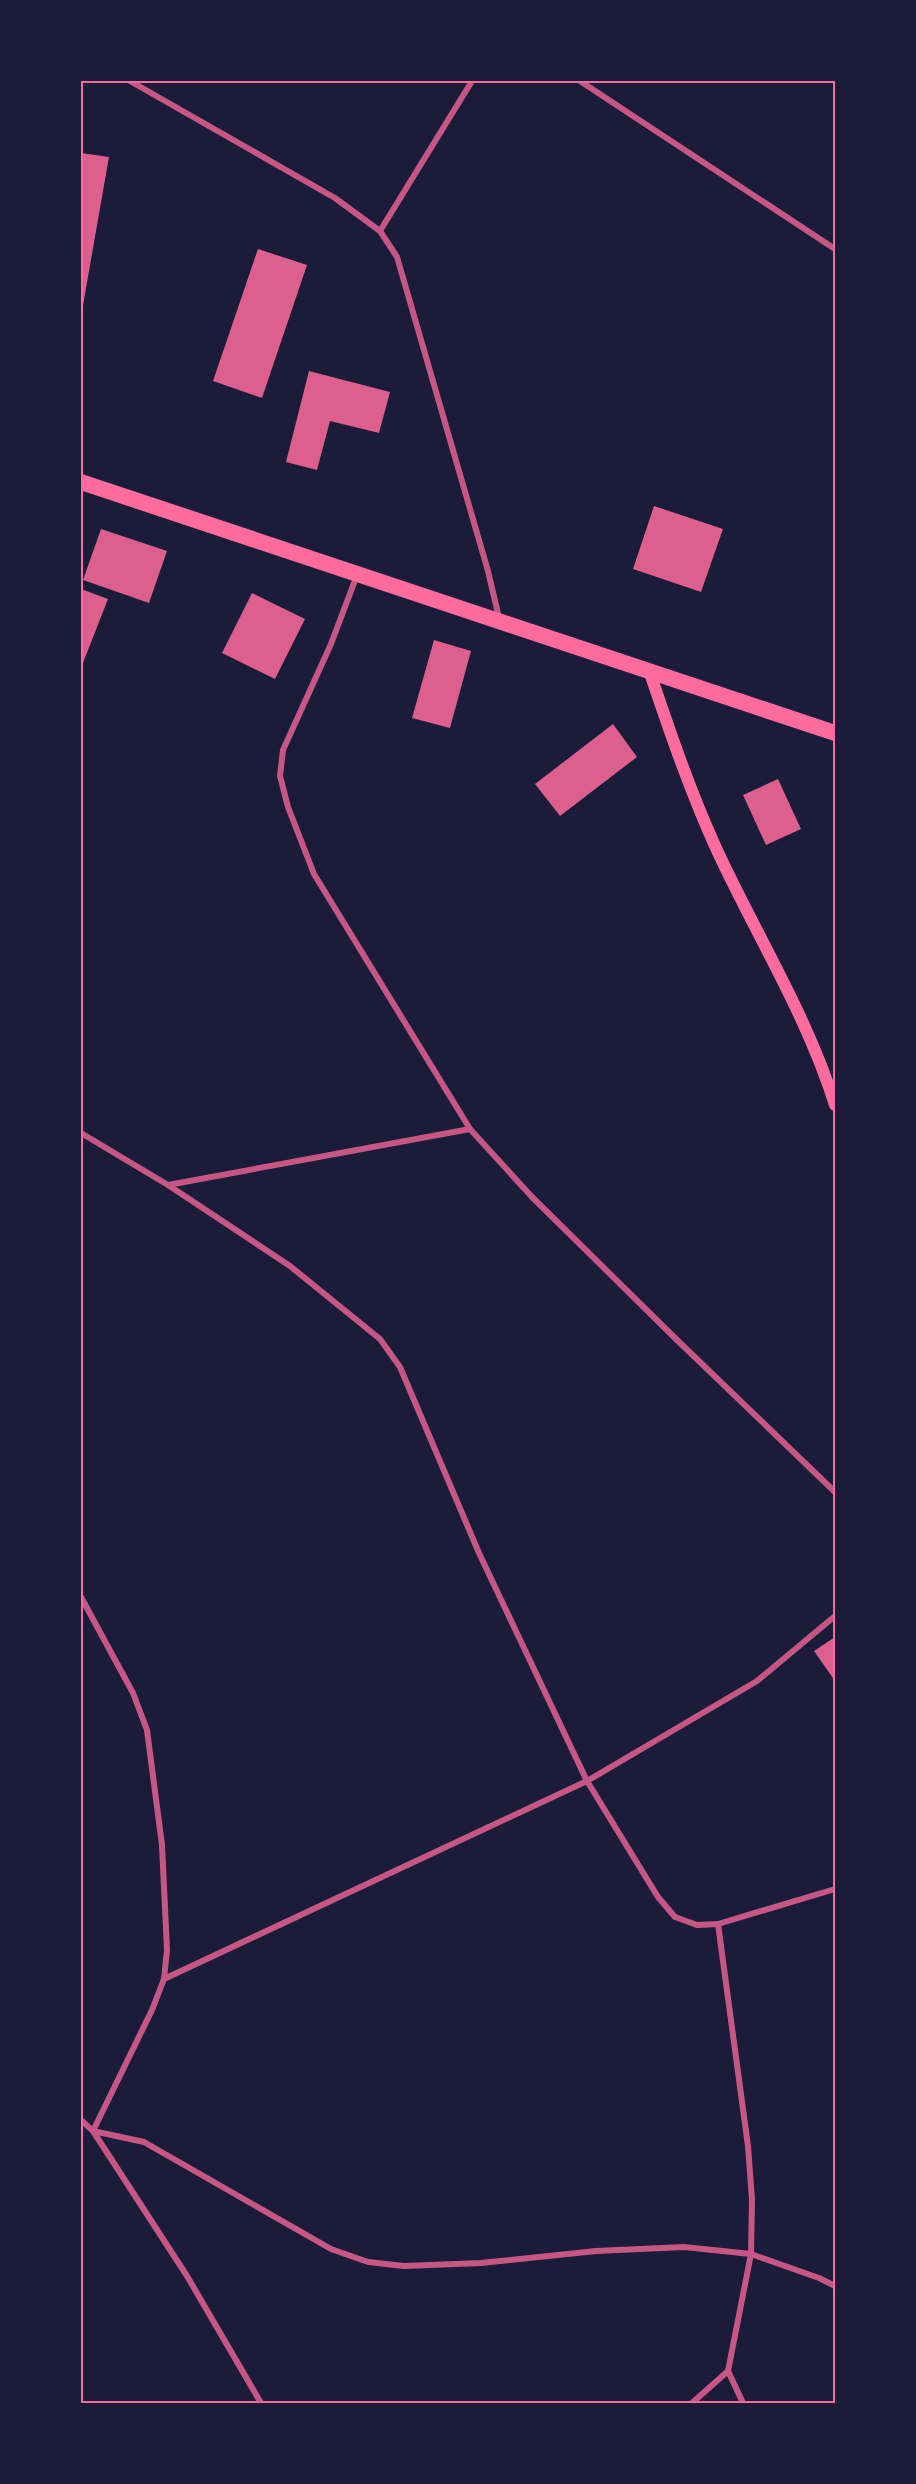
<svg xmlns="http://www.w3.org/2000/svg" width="916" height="2484" font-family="Barlow,sans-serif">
  <rect width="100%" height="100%" fill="#1b1b3a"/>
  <g fill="#dd5f8e">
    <polygon points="81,153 109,157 82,311 81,311"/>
    <polygon points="258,249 307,265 262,398 213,381"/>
    <polygon points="309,371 390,392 379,433 330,421 317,470 286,462"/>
    <polygon points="654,506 723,529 701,592 633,569"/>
    <polygon points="101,529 167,551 149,603 83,580"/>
    <polygon points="81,589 108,599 81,668"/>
    <polygon points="252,593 305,619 275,679 222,653"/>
    <polygon points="434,640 471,651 450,728 412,718"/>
    <polygon points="613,724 637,757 560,816 535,784"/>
    <polygon points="778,779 801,829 766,845 743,795"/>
    <polygon points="835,1637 835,1681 814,1651"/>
  </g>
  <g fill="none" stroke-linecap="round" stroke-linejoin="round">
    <g stroke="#c65784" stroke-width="6">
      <polyline points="130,81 335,198 380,231 397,257 488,571 499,618"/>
      <polyline points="580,81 835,249"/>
      <polyline points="380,231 472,81"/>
      <polyline points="357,575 331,644 283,750 280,776 288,807 314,874 470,1129 532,1197 676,1339 835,1492"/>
      <polyline points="81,1133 168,1185 290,1266 380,1339 400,1367 479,1553 587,1781 658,1897 675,1917 697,1925 718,1924 835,1889"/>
      <polyline points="168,1185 470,1129"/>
      <polyline points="81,1597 133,1693 147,1730 162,1845 167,1950 164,1979 152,2010 93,2131"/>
      <polyline points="164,1979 587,1781 757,1681 835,1616"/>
      <polyline points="81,2120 93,2131 187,2276 261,2403"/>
      <polyline points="93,2131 144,2142 331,2249 368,2262 404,2266 481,2263 596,2251 684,2247 751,2254 819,2278 835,2286"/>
      <polyline points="728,2371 743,2403"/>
      <polyline points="692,2403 728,2371 751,2254 752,2200 748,2146 718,1924"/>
    </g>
    <path stroke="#ff6b9d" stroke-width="12" d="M 650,673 C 670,732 690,791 716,848 C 755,933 807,1015 835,1105"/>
    <path stroke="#ff6b9d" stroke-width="16" d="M 81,482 C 333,564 583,651 835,733"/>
  </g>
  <rect width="916" height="2484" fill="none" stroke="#1b1b3a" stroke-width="165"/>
  <rect x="82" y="82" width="752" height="2320" fill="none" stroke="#ff6b9d" stroke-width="2"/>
</svg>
